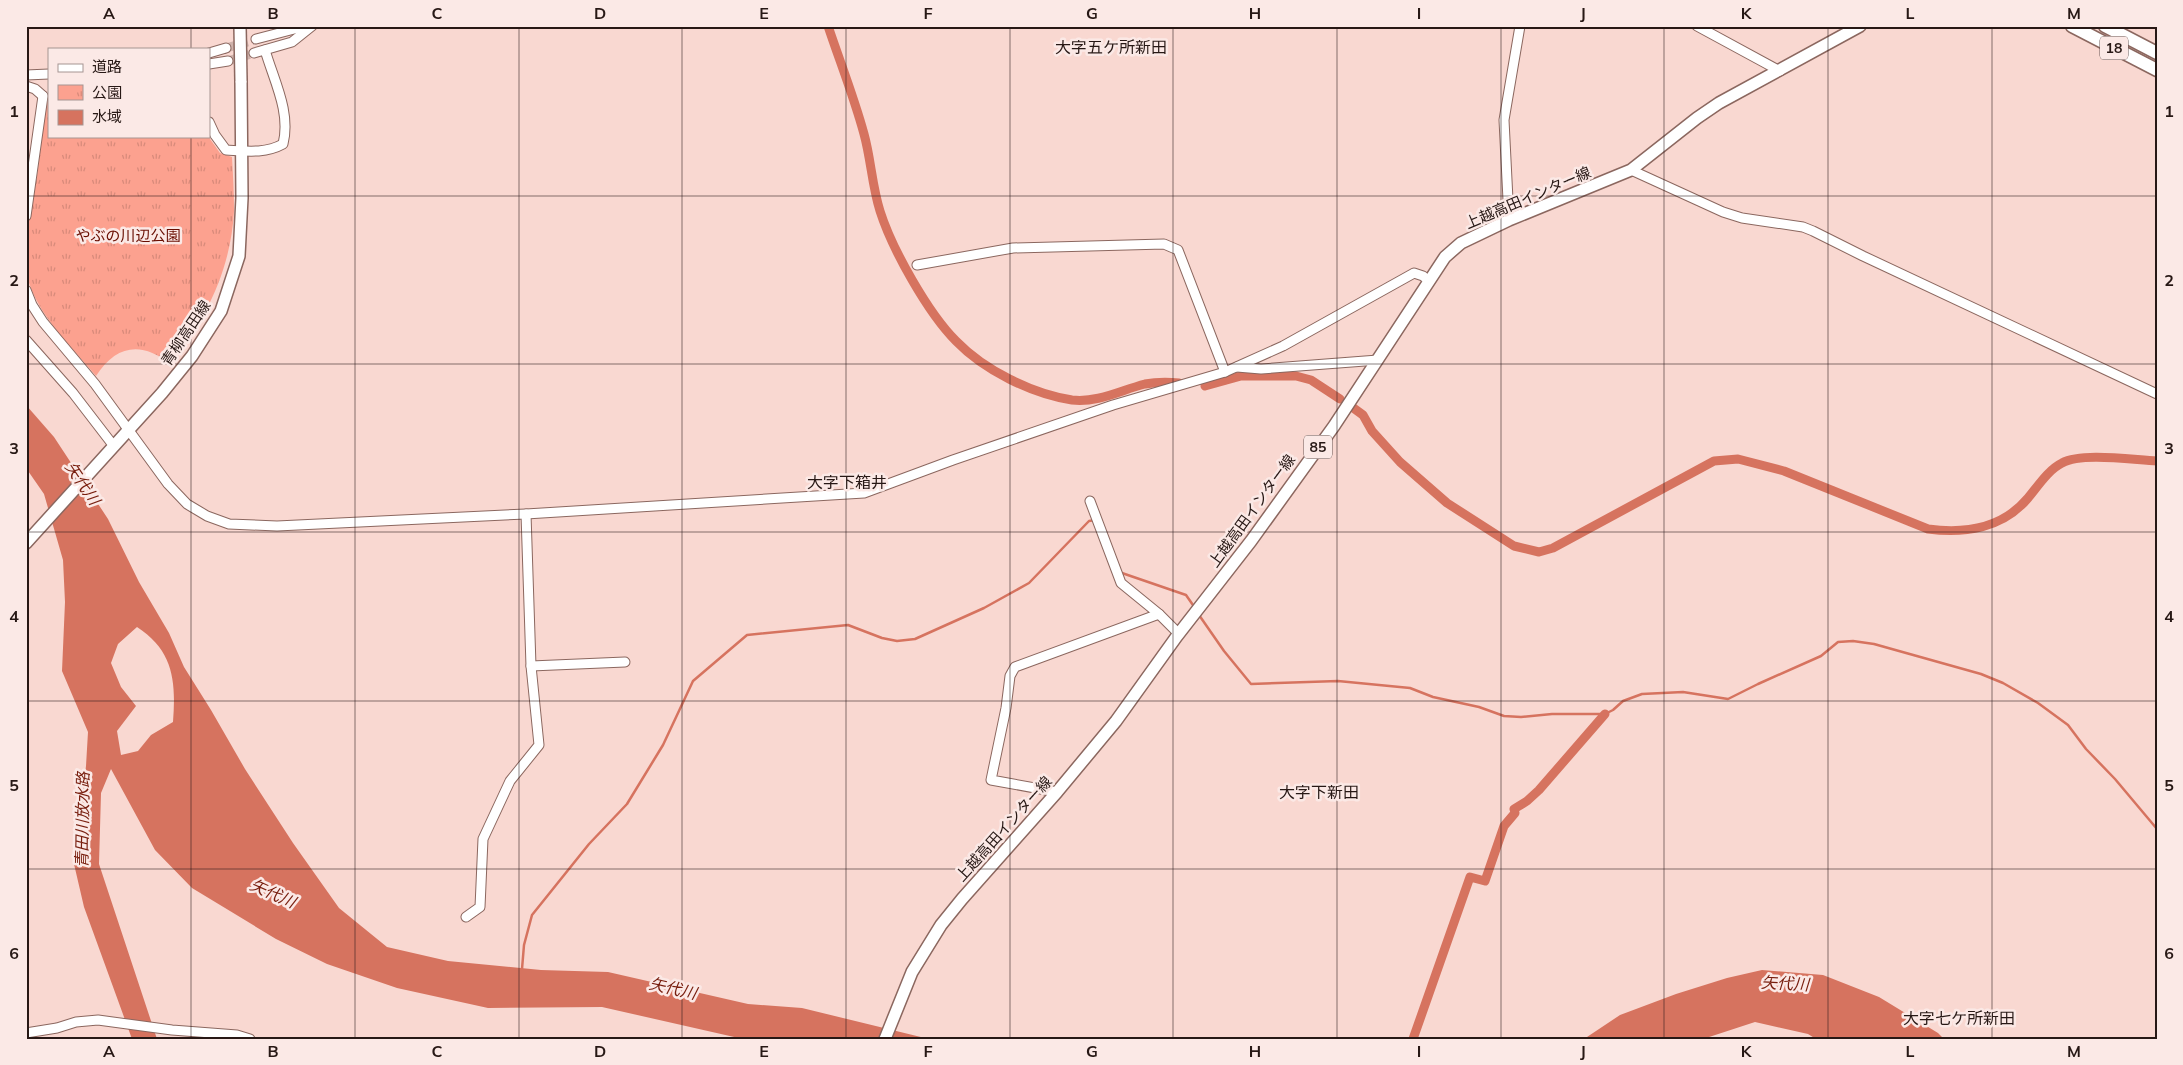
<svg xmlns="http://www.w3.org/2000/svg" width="2183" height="1065" font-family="Mulish,'Noto Sans JP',sans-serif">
  <defs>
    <pattern id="park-tufts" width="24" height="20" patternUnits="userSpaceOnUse" patternTransform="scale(1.25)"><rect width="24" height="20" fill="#fca18f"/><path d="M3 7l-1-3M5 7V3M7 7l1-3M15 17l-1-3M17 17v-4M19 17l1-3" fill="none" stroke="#d88a7a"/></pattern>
  </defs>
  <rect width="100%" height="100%" fill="#f9d8d1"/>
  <path fill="url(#park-tufts)" d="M 49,98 L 49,136 L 208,136 L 220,153 L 232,157 C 233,175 234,193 234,211 C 231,269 206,320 170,364 C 141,340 115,346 96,376 C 71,346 37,315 27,276 C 20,247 34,199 38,169 C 41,151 41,112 49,98 Z"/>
  <g fill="#d6735f" fill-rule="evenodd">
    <path d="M 26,405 L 54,437 L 108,519 L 139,582 L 169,633 L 184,667 L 211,710 L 245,769 L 293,843 L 339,908 L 387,947 L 448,961 L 541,970 L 608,972 L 748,1004 L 802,1008 L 929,1039 L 743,1039 L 602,1007 L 488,1008 L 397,988 L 327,964 L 276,939 L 192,888 L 155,850 L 111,769 L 101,793 L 99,864 L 157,1039 L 132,1039 L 84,907 L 74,864 L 86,766 L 88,732 L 62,671 L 65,602 L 63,560 L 44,494 L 26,468 ZM 137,627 C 174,651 176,682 173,722 L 151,735 L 138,751 L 121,755 L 117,731 L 136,706 L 121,687 L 111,663 L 118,644 Z"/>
    <polygon points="1762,970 1823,975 1879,997 1938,1033 1944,1039 1816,1039 1808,1034 1755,1022 1703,1039 1584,1039 1620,1015 1676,994 1727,978"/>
  </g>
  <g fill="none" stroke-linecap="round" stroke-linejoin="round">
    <g stroke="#d6735f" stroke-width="2.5">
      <polyline points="1119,572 1186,595 1195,608"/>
      <polyline points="1199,615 1224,651 1251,684 1338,681 1410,688 1433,697 1479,707 1504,716 1521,717 1552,714 1605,714 1613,710 1623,701 1642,694 1683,692 1728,699 1758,684 1821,656 1838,642 1853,641 1874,644 1981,674 2003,683 2038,703 2068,725 2086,749 2115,779 2157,829"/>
      <polyline points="522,969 524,945 532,915 589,844 627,804 663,745 693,681 747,635 848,625 882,638 897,641 915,639 984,608 1029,583 1089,521 1095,520"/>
    </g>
    <g stroke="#d6735f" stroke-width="9">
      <path d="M 828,26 C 840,62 854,97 864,134 C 871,159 872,186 880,211 C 892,249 928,313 956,341 C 984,370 1032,394 1072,400 C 1098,403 1121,390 1145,384 C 1156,382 1168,382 1179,383"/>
      <polyline points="1205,386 1241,376 1296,376 1311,380 1340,399"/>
      <path d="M 1352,407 L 1363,415 L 1372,431 L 1400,462 L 1447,503 L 1514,546 L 1539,552 L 1553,548 L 1714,461 L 1738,459 L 1784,471 L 1928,529 C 1965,534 2003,528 2028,498 C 2038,486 2048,470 2062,463 C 2082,452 2133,460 2157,461"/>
      <polyline points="1413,1039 1470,877 1485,881 1504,826 1515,813 1514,809 1527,801 1539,790 1605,714"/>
    </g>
    <g stroke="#cfb2ab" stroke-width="9" stroke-dasharray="9 4.5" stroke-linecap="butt">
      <polyline points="226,48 258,39"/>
      <polyline points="228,61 254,53"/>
    </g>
    <defs>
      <g id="minor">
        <polyline points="1697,26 1780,71"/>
        <polyline points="256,39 306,26"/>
        <polyline points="209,53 226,48"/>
        <polyline points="254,53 292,42 312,26"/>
        <polyline points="209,64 228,61"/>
        <polyline points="26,75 49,74"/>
        <polyline points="26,86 35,89 43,96"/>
        <path d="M 209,122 L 215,135 L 226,150 C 245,151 265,154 283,144 C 291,112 274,81 265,50"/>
        <polyline points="1631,170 1723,212 1742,218 1803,227 1813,231 1863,256 2157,394"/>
        <polyline points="26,216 43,96"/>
        <polyline points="1509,220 1504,120 1520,26"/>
        <polyline points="917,265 1013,248 1164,244 1178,250 1225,372"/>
        <polyline points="26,290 32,305 43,322 95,384 168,484 187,504 207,516 229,524 277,526 526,514 864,493 953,460 1113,405 1225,372 1283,346 1414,273 1423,276 1429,281"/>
        <polyline points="26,340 73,393 113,445"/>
        <polyline points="1237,367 1261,369 1378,360"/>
        <polyline points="1090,501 1121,583 1159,614 1179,634"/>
        <polyline points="531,666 625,662"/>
        <polyline points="1057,792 991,780 1006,708 1010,676 1015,667 1159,614"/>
        <polyline points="466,917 480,907 483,839 510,781 539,745 531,666 526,514"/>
        <polyline points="26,1033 57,1028 76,1022 98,1020 172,1030 237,1035 250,1039"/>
      </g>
      <g id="major">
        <polyline points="26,543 162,393 192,356 221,311 239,256 242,198 241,81"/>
        <polyline points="885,1039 912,972 941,925 962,899 1057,792 1116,721 1177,636 1251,541 1334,426 1445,257 1461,243 1509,220 1631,170 1697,118 1719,103 1860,26"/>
      </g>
      <g id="highway">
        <polyline points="2072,26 2157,70"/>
        <polyline points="2105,26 2157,53"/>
      </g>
    </defs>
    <use href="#minor" stroke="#8b675f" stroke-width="11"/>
    <use href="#major" stroke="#8b675f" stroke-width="14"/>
    <use href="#highway" stroke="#8b675f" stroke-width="15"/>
    <use href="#minor" stroke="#fff" stroke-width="9"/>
    <use href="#major" stroke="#fff" stroke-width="11"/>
    <use href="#highway" stroke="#fff" stroke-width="12"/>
    <defs>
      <polyline id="major-bridge" points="240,26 241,81"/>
    </defs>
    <use href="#major-bridge" stroke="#8b675f" stroke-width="14" stroke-linecap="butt"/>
    <use href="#major-bridge" stroke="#fff" stroke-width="11"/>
  </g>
  <path fill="none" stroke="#271815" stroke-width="1" stroke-opacity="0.55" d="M 191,26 L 191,49M 355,26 L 355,1039M 519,26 L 519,1039M 682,26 L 682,1039M 846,26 L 846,1039M 1010,26 L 1010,1039M 1173,26 L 1173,1039M 1337,26 L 1337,1039M 1501,26 L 1501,1039M 1664,26 L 1664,1039M 1828,26 L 1828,1039M 1992,26 L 1992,1039M 191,136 L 191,1039M 26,196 L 2157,196M 26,364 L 2157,364M 26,532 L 2157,532M 26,701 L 2157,701M 26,869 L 2157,869"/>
  <g text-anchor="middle" stroke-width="5" stroke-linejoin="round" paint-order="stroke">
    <g fill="#fbe9e6" stroke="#675754" stroke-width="1">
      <rect x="2100" y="36.5" width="28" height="23" rx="4"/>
      <rect x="1304" y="435.5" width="28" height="23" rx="4"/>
    </g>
    <g font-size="14" font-weight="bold" fill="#271815">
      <text x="2114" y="53">18</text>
      <text x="1318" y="452">85</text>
    </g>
    <g font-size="15" fill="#271815" stroke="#fbe9e6">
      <text transform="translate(1528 198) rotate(-23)" y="5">上越高田インター線</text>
      <text transform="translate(186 333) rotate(-56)" y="5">青柳高田線</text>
      <text transform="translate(1252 511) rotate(-54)" y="5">上越高田インター線</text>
      <text transform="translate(1004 829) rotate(-48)" y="5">上越高田インター線</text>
    </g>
    <g font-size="15" fill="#690d00" stroke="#fbe9e6">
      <text x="128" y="241">やぶの川辺公園</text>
    </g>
    <g font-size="16" fill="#271815" stroke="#fbe9e6">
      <text x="1111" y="53">大字五ケ所新田</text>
      <text x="847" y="488">大字下箱井</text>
      <text x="1319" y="798">大字下新田</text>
      <text x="1959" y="1024">大字七ケ所新田</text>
    </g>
    <g font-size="16" font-style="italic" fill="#781e0e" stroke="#fbe9e6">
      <text transform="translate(83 483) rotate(56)" y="6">矢代川</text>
      <text transform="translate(82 820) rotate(-89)" y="6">青田川放水路</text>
      <text transform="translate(273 893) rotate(24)" y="6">矢代川</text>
      <text transform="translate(1785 983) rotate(3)" y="6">矢代川</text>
      <text transform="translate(673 988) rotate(13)" y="6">矢代川</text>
    </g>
  </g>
  <rect width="2183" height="1065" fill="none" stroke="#fbe9e6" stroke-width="55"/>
  <rect x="48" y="48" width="162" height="90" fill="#fbe9e6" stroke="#a69592"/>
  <rect x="58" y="64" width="25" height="8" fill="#ffffff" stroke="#a69592"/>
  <text x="92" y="72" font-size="15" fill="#271815">道路</text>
  <rect x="58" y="85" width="25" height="15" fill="url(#park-tufts)" stroke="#a69592"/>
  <text x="92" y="98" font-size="15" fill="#271815">公園</text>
  <rect x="58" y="110" width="25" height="15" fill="#d6735f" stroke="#a69592"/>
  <text x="92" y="122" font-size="15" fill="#271815">水域</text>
  <rect x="28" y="28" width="2128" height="1010" fill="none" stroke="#271815" stroke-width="2"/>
  <g font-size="16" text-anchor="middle" font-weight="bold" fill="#271815">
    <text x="109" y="19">A</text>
    <text x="273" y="19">B</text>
    <text x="437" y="19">C</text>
    <text x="600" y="19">D</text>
    <text x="764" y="19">E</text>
    <text x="928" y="19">F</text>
    <text x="1092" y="19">G</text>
    <text x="1255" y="19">H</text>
    <text x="1419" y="19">I</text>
    <text x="1583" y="19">J</text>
    <text x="1746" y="19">K</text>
    <text x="1910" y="19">L</text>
    <text x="2074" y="19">M</text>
    <text x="14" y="117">1</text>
    <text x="2169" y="117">1</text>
    <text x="14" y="286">2</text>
    <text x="2169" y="286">2</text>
    <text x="14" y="454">3</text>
    <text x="2169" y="454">3</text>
    <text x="14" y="622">4</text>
    <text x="2169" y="622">4</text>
    <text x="14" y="791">5</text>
    <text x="2169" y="791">5</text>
    <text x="14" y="959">6</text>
    <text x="2169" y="959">6</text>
    <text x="109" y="1057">A</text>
    <text x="273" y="1057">B</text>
    <text x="437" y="1057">C</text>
    <text x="600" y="1057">D</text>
    <text x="764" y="1057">E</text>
    <text x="928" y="1057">F</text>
    <text x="1092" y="1057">G</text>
    <text x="1255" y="1057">H</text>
    <text x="1419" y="1057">I</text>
    <text x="1583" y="1057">J</text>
    <text x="1746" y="1057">K</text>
    <text x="1910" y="1057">L</text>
    <text x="2074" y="1057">M</text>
  </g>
</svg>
